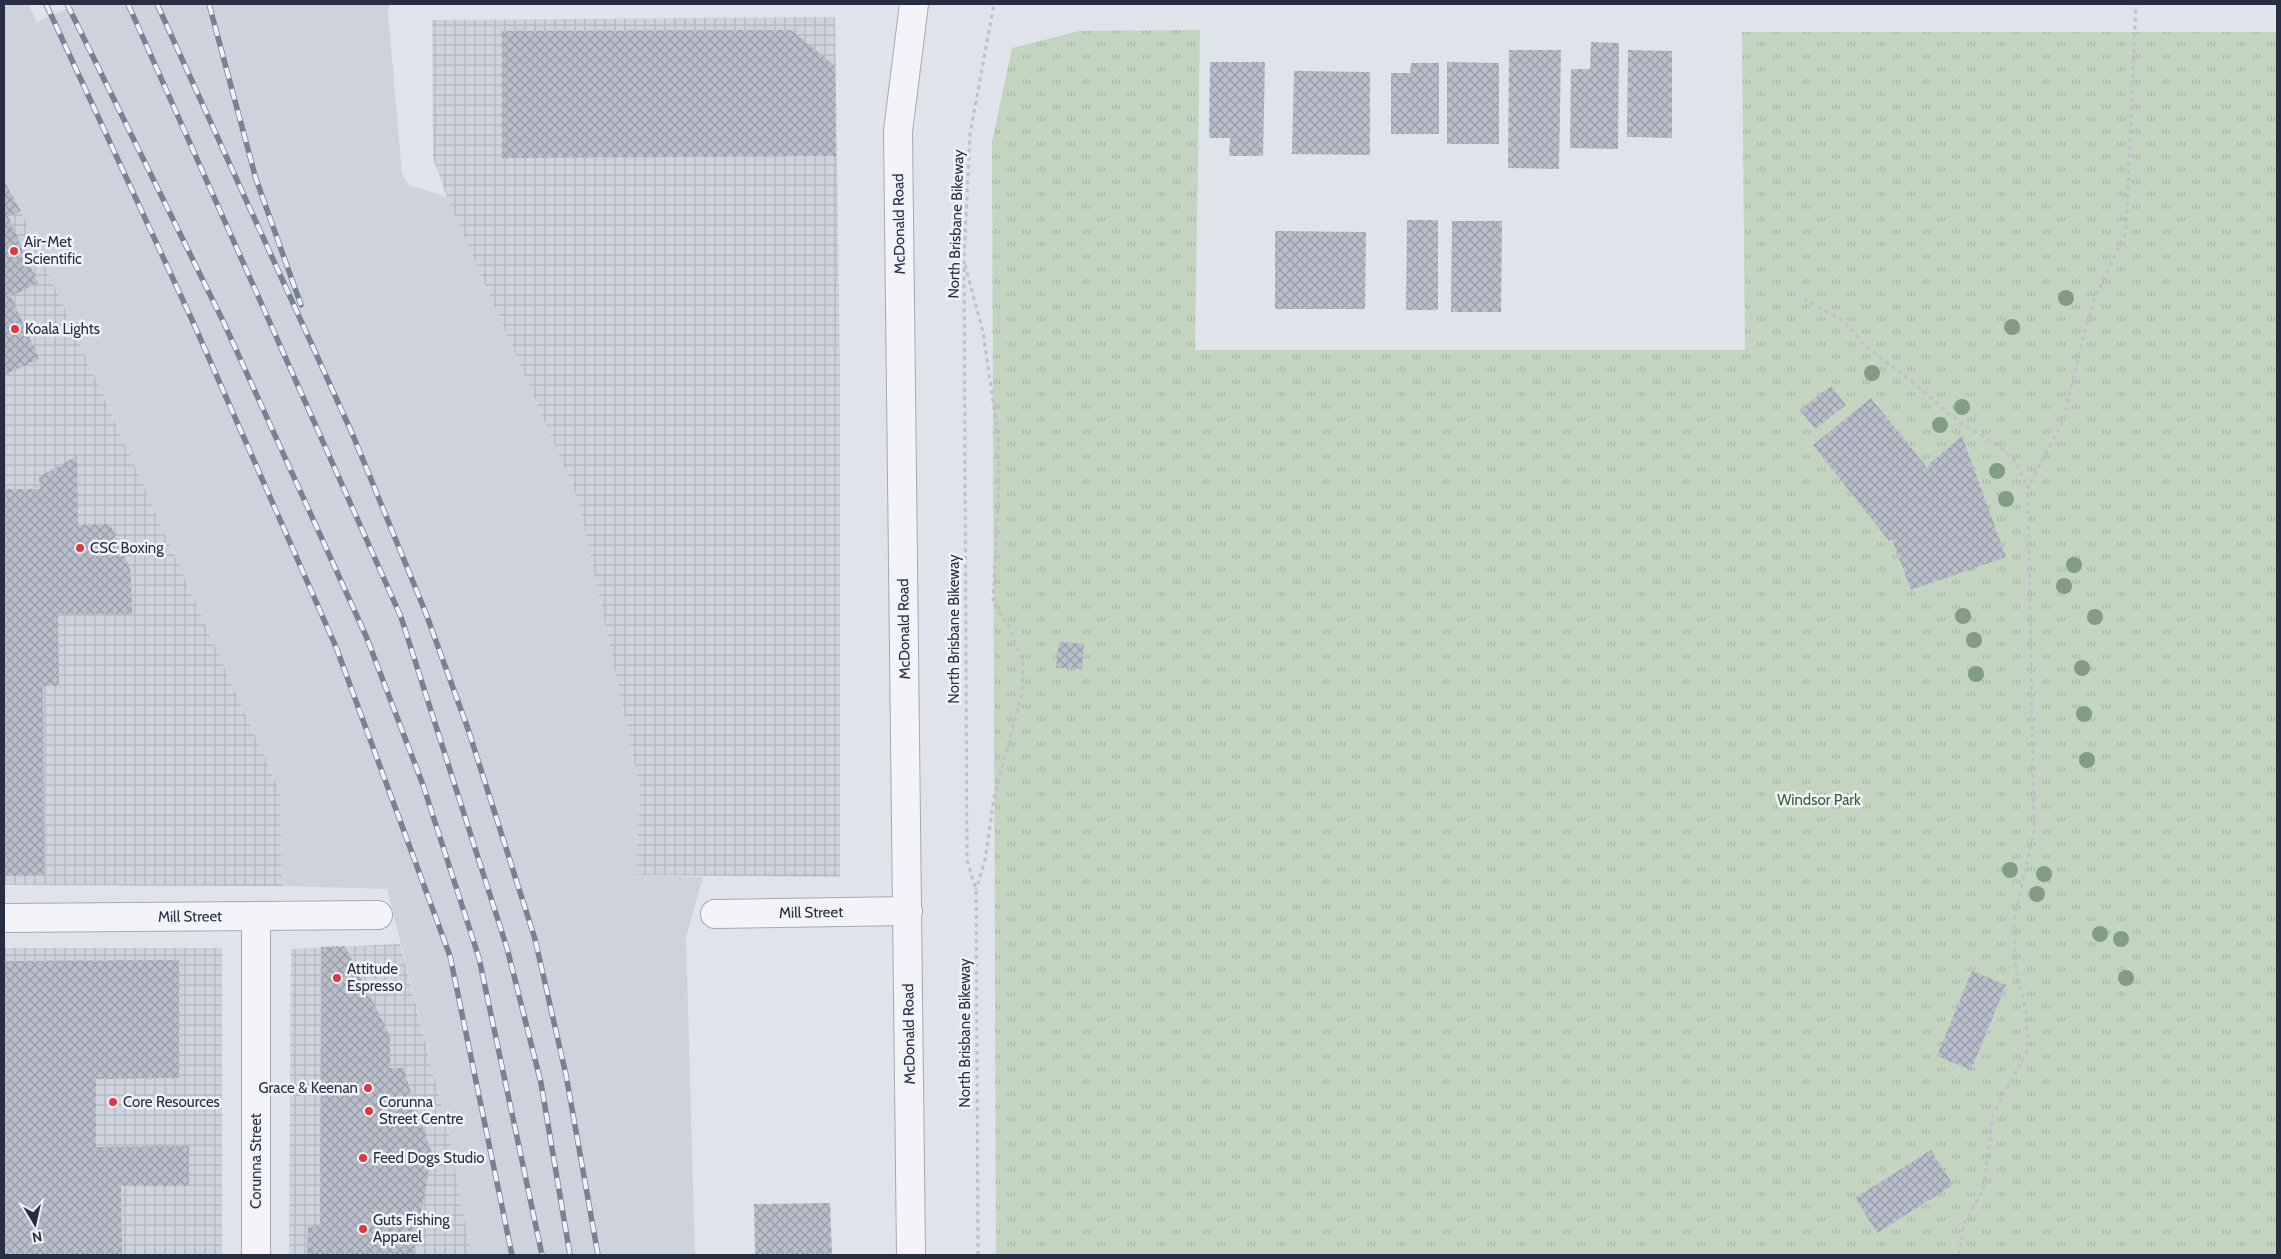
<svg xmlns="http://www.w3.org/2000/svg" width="2281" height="1259" font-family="Cabin,sans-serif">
  <defs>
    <pattern id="industrial-grid" width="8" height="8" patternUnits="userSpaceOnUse" patternTransform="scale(1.25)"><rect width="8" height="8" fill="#ced2dd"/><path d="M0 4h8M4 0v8" fill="none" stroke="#b1b5bf"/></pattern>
    <pattern id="park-tufts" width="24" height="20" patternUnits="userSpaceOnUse" patternTransform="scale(1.25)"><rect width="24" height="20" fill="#c3d5c0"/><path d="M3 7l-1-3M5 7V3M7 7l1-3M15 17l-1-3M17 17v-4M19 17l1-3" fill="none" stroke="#a8b7a6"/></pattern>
    <pattern id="building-cross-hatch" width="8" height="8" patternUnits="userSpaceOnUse" patternTransform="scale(1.25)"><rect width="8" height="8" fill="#babecb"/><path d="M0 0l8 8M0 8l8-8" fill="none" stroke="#979ba6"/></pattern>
  </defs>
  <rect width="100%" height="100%" fill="#e0e3ea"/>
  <polygon fill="#ced2dd" points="4,4 28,4 37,22 77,4 390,4 388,11 402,174 409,185 447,197 579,501 640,788 636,875 703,877 686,937 695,1255 471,1255 448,1130 387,889 282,886 280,792 21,211 4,181"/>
  <g fill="url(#industrial-grid)">
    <polygon points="835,17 840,369 840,877 636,875 640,788 579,501 447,197 433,158 432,20"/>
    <polygon points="4,181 21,211 280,792 282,886 4,885"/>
    <polygon points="400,944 448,1130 471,1255 289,1255 291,949"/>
    <rect x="4" y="948" width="218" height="307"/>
  </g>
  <polygon fill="url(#park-tufts)" points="1200,30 1195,350 1745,350 1742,32 2277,32 2277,1255 996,1255 992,142 1012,48 1079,31"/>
  <g fill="url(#building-cross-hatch)">
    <polygon points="791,30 835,66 836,156 502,158 502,31"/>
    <polygon points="1591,42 1619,43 1618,149 1570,148 1571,69 1590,69"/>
    <polygon points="1509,50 1561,50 1559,169 1508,168"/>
    <polygon points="1628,50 1672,51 1672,138 1627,137"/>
    <polygon points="1210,62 1265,62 1263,156 1229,156 1230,138 1209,138"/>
    <polygon points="1447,62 1499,63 1499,144 1447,144"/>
    <polygon points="1411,63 1439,63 1439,134 1391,134 1391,73 1410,73"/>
    <polygon points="1294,71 1370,72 1370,155 1292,154"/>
    <polygon points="4,181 21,211 8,216 38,283 11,296 39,359 4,375"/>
    <polygon points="1407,220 1438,220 1438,310 1406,310"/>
    <polygon points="1452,221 1502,221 1501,312 1451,312"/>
    <polygon points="1275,231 1366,232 1365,309 1275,309"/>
    <polygon points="1831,386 1846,405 1815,429 1800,410"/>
    <polygon points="1871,398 1929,470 1928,465 1962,436 2006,557 1911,590 1892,539 1889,541 1813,445"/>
    <polygon points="77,456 78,525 110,524 131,571 132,614 58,614 59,686 43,686 44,875 4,876 4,489 40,489 39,477"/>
    <polygon points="1059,642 1084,644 1082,669 1056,668"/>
    <polygon points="345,946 390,1036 390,1068 403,1068 432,1154 413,1255 307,1255 308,1227 320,1226 321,947"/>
    <polygon points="179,960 179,1078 96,1079 96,1147 189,1146 189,1186 121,1186 122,1255 4,1255 4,961"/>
    <polygon points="1972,971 2006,985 1971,1070 1937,1056"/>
    <polygon points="1931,1150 1953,1185 1877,1233 1855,1198"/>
    <polygon points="830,1203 832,1255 755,1255 754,1204"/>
  </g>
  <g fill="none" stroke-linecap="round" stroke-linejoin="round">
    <defs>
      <g id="minor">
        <path id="s1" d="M 715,914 L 908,911"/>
        <path id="s2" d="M 4,918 L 378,915"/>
        <polyline points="256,1255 256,917"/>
        <polyline points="911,1255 898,131 914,4"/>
      </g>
    </defs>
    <use href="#minor" stroke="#a5a9b5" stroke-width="30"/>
    <g stroke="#bec1c9" stroke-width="3" stroke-dasharray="4 4" stroke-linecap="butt">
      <polyline points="965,265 983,332 998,435 999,483 993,602 1010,629 1023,663 1022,693 994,798 985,860 976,890"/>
      <polyline points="1804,299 1844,321 1864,345 1921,389 1959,422 2000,447 2015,461 2027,487"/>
      <polyline points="978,1255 976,890 967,860 964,261 970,134 994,4"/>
      <polyline points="1959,1255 1964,1223 1983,1191 1993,1115 2028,1049 2026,1010 2016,970 2014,921 2034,831 2028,488 2063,421 2083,337 2095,297 2126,232 2136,4"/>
    </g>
    <use href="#minor" stroke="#f3f4f8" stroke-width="28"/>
    <defs>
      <g id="rail">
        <polyline points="46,4 193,322 336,647 450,956 512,1255"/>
        <polyline points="67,4 224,323 366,636 423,785 479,958 542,1255"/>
        <polyline points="128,4 401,617 507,948 541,1083 570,1255"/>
        <polyline points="157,4 352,433 425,611 468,729 535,939 566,1075 598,1255"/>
        <polyline points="209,4 256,179 301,305"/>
      </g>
    </defs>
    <use href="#rail" stroke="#788095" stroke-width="5.5"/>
    <use href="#rail" stroke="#f0f2f8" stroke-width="4" stroke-dasharray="11" stroke-linecap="butt"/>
  </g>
  <g fill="#829c85">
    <circle cx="2066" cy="298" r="8"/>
    <circle cx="2012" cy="327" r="8"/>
    <circle cx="1872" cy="373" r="8"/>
    <circle cx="1962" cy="407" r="8"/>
    <circle cx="1940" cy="425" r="8"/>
    <circle cx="1997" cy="471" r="8"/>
    <circle cx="2006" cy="499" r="8"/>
    <circle cx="2074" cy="565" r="8"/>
    <circle cx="2064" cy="586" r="8"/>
    <circle cx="1963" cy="616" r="8"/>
    <circle cx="2095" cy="617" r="8"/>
    <circle cx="1974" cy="640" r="8"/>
    <circle cx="2082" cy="668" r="8"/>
    <circle cx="1976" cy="674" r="8"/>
    <circle cx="2084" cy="714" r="8"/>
    <circle cx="2087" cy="760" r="8"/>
    <circle cx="2010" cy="870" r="8"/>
    <circle cx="2044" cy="874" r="8"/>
    <circle cx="2037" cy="894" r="8"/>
    <circle cx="2100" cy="934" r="8"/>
    <circle cx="2121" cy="939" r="8"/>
    <circle cx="2126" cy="978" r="8"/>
  </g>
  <g fill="#db3a40" stroke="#f0f2f8" stroke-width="2">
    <circle cx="14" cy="251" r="5"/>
    <circle cx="15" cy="329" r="5"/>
    <circle cx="80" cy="548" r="5"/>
    <circle cx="337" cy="978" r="5"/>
    <circle cx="368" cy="1088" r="5"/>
    <circle cx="113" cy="1102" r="5"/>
    <circle cx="369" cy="1111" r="5"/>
    <circle cx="363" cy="1158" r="5"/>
    <circle cx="363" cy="1229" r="5"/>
  </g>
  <g text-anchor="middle" stroke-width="5" stroke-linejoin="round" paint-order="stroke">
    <g font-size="15" fill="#272e43" stroke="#f0f2f8">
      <text transform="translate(899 224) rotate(-91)" y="5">McDonald Road</text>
      <text transform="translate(956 224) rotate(-88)" y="5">North Brisbane Bikeway</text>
      <text transform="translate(904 629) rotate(-91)" y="5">McDonald Road</text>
      <text transform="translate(954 629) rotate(-90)" y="5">North Brisbane Bikeway</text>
      <text dy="5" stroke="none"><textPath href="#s1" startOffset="96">Mill Street</textPath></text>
      <text dy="5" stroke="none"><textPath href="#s2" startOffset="186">Mill Street</textPath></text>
      <text transform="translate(965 1033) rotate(-90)" y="5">North Brisbane Bikeway</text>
      <text transform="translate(909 1034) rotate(-91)" y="5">McDonald Road</text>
      <text transform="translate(256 1161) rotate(-90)" y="5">Corunna Street</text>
    </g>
    <g font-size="15" fill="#272e43" stroke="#f0f2f8" text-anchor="start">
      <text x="24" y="247">Air-Met<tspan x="24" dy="17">Scientific</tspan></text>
      <text x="25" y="334">Koala Lights</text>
      <text x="90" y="553">CSC Boxing</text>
      <text x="347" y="974">Attitude<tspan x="347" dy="17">Espresso</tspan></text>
      <text x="358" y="1093" text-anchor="end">Grace &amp; Keenan</text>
      <text x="123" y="1107">Core Resources</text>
      <text x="379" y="1107">Corunna<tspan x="379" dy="17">Street Centre</tspan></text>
      <text x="373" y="1163">Feed Dogs Studio</text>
      <text x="373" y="1225">Guts Fishing<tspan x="373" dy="17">Apparel</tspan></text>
    </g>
    <g font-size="15" fill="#366133" stroke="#f0f2f8">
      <text x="1819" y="805">Windsor Park</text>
    </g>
  </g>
  <rect width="2281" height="1259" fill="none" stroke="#272e43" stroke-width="10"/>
  <g transform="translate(35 1224) rotate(171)" stroke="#f0f2f8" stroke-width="4" paint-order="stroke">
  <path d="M0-4L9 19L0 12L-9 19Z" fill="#272e43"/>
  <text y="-8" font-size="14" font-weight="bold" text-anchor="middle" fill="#272e43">N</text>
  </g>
</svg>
